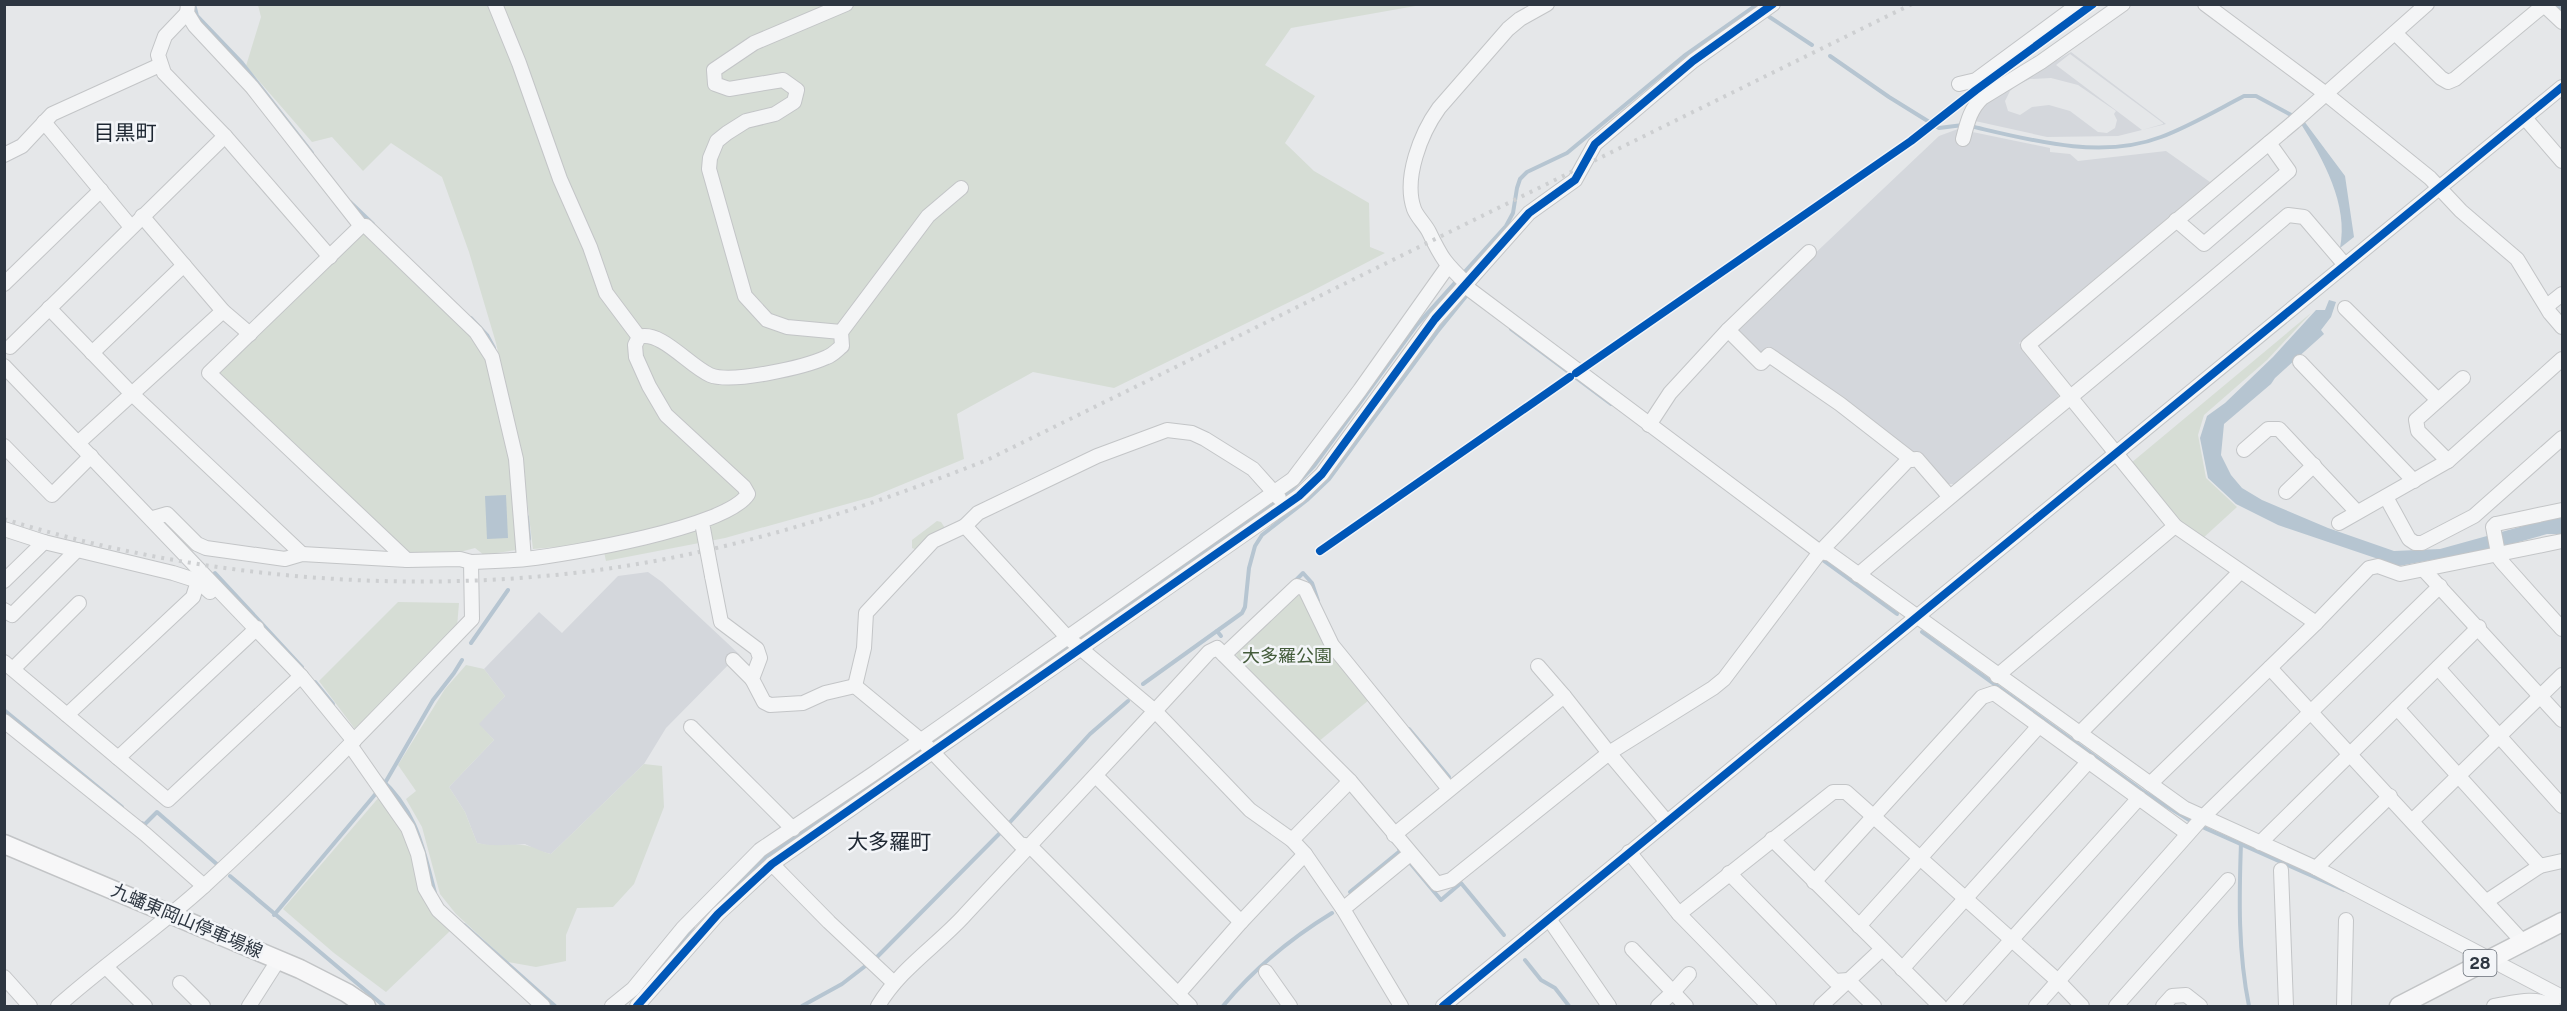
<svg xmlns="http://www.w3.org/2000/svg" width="2567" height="1011" font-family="'Public Sans','Noto Sans JP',sans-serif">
  <rect width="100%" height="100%" fill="#e5e7e9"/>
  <g fill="#d4d7dc" fill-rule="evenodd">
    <path d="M 2071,52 L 2166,124 L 2118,136 L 2047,137 L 1975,121 L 1980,109 L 1986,104 ZM 2070,54 L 2163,123 L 2163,124 L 2142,130 L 2056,65 ZM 2051,78 L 2078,85 L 2116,111 L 2114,114 L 2117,120 L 2115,128 L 2107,133 L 2098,132 L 2070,111 L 2049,105 L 2032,107 L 2020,115 L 2008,111 L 2005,101 L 2010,91 L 2017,85 L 2030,79 Z"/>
    <polygon points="1958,129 2050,148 2050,152 2070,154 2078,161 2166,151 2210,182 2019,343 2059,393 2058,399 1956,484 1947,484 1921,453 1905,449 1831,393 1760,359 1733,331 1939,136"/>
    <polygon points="648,572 662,582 739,654 666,728 644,764 551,854 539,851 525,844 495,847 477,843 465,812 449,787 494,740 478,724 505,696 484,669 539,612 562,633 618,576"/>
  </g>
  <g fill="#d6ddd5">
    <polygon points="258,5 1421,5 1291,28 1265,65 1315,96 1285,143 1314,171 1369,203 1370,247 1385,253 1308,293 1114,388 1033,372 957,414 964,459 872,497 725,538 606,561 602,543 533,549 522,459 496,343 469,252 442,177 391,143 363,171 332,137 312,142 246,66 261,17"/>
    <polygon points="365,231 470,334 485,357 512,463 519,546 516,550 484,555 475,548 460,552 407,552 220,373 220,367"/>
    <polygon points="2311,313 2267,360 2204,415 2198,435 2206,478 2237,507 2202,539 2180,521 2131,463"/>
    <polygon points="937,521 941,522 945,528 917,550 912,548 912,540"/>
    <polygon points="1296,595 1304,596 1369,700 1318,742 1237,661 1236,652"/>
    <polygon points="398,602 459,603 457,627 362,725 355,729 319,681"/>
    <path d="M 466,665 L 484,669 L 505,696 L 479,724 L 494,740 L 449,787 L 465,812 L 477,843 C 494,847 506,844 522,845 C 531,845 541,852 551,854 L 644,764 L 662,766 L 664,807 L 634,884 L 613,907 L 577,908 L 566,935 L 566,961 L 536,967 L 508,962 L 456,914 L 440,894 L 422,827 L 406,799 L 416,791 L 398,765 L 445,689 Z"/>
    <polygon points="380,796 400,822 451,930 386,992 334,953 283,909"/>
  </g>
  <g fill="#b6c5d1">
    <path d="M 2304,121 L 2345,176 L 2354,237 L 2340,248 C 2349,205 2323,159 2301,124 Z"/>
    <polygon points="2329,300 2336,302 2331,317 2321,330 2324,334 2275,378 2271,384 2224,424 2221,455 2231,475 2242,488 2262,500 2328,528 2394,551 2440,549 2552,518 2562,518 2562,534 2547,534 2501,547 2399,566 2278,525 2236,504 2208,478 2200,438 2207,416 2225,403 2273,357 2316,310 2325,310"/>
    <polygon points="506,495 508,538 487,539 485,496"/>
  </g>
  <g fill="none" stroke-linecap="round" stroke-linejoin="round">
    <g stroke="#b6c5d1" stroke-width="4">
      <polyline points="194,4 197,16 242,63 312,153"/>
      <polyline points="2556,4 2562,10"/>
      <polyline points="1768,16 1812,45"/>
      <polyline points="1830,56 1889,97 1939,128 1963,125"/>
      <path d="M 1970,126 C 2030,140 2101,160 2161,137 C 2190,126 2217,110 2244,96 L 2256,96 L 2295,117"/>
      <polyline points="350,202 373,224"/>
      <polyline points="471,318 487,335 494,348"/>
      <polyline points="1511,329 1611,404"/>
      <polyline points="1283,498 1314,466 1416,326 1506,226 1513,213 1517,188 1520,179 1527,172 1567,153 1684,56 1758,4"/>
      <polyline points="527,517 529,539"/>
      <polyline points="1820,558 1897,614"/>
      <polyline points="215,573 302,667"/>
      <polyline points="1293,583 1303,573 1312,583 1318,601"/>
      <polyline points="1217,631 1221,636"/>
      <polyline points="1922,632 2144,792 2194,823"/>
      <polyline points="1076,641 1277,502"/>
      <polyline points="471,643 508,590"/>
      <polyline points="315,682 333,704"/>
      <polyline points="1143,684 1242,613 1245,607 1249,568 1255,546 1262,535 1307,500 1329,479 1437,332 1467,295"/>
      <polyline points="4,710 122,807"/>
      <polyline points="1409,729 1449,777"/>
      <path d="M 380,778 C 417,811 423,848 435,893"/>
      <polyline points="385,783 433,700 454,673 462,660"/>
      <polyline points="142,823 144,825 157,812 219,866"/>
      <polyline points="2200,826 2344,890"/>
      <path d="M 2241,843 C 2239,898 2238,952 2249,1006"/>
      <polyline points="1411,864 1441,900 1461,883 1504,935"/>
      <polyline points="230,876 384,1006"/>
      <polyline points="1350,892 1400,851 1399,849"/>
      <polyline points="718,902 767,856 1070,645"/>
      <polyline points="274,915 378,791"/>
      <polyline points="464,925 555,1006"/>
      <polyline points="1525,960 1541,980 1555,988 1569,1006"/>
      <polyline points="661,968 693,927"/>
      <polyline points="637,994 650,981"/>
      <polyline points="802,1006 842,984 877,957 1002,831 1090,734 1128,701"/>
      <path d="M 1223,1006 C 1254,969 1291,938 1332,913"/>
    </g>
    <defs>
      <g id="minor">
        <polyline points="188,4 187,13 195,26 252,87 361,226 366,226 476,332 492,357 516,459 524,559"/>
        <polyline points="495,4 519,63 560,179 590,247 606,293 639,337"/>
        <polyline points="2205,4 2326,94 2430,178 2461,211 2517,259 2550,313 2562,327"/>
        <polyline points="2543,4 2562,22"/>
        <polyline points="187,13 165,36 158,55 164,73 225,136 330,257"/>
        <polyline points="2395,33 2441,78 2448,82 2455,79 2544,5"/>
        <polyline points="1959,84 1976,80 2079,4"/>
        <polyline points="2525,118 2562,161"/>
        <polyline points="44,122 131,227"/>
        <path d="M 1963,139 C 1967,124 1970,109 1982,98 L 2041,62 L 2123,4"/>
        <polyline points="4,155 22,146 52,114 160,65"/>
        <polyline points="142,216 223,311 250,334"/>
        <polyline points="2176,220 2204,244 2289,171 2269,143"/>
        <polyline points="361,226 209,373 407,560"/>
        <polyline points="4,284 101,190"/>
        <path d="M 1467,284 C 1445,263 1442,259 1429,232 C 1425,224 1417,217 1414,209 C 1403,178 1421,133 1439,108 L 1508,29 L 1520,19 L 1547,4"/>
        <polyline points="1465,286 1820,552 1830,554 2184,808 2316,868 2562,997"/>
        <polyline points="2547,306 2562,294"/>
        <polyline points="49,308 131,393 302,554"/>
        <polyline points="2345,308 2438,400"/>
        <polyline points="1728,330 1761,363 1769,355 1840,404 1912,460"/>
        <polyline points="841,332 928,216 961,188"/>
        <polyline points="10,347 225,136"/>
        <polyline points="92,353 184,265"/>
        <polyline points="2300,362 2414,481"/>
        <polyline points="4,366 301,676 354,741"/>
        <polyline points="1649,425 1670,393 1728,330 1809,252"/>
        <polyline points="78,443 223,311"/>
        <polyline points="4,446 52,495 91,456"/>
        <polyline points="2244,450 2268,429 2279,429 2357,512"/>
        <polyline points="2448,461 2418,431 2416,420 2463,378"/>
        <polyline points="2286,492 2314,465"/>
        <polyline points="2386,497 2409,539 2415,543 2422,543 2474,516 2562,438"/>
        <polyline points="2339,523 2448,461 2562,359"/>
        <polyline points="2496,524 2493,527 2499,558 2502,562 2562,629"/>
        <polyline points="2496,524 2562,510"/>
        <polyline points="965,526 1067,637 1155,711 1250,810 1292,840 1305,854 1343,909 1401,1006"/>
        <polyline points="4,529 44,542 173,573 198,581 210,592"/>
        <path d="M 471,562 C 489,561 508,561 526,559 C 568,554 727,528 748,494 L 744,487 L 666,415 L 649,386 L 636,357 L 635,345 L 639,337 C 661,330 689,366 710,375 C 732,384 805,367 827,357 C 833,355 838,349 842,346 L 841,332 L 787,327 L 767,320 L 745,296 L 709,169 L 710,158 L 717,141 L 727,133 L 746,121 L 775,114 L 794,102 L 797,90 L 783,80 L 729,89 L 715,84 L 714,70 L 754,43 L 846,4"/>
        <polyline points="2424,570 2562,720"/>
        <path d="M 1858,575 C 2000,453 2146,337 2288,215 L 2304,217 L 2345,265"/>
        <polyline points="712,576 721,622 757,649 760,658 752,679 764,702 770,705 803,703 825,693 855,686"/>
        <polyline points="4,581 44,542"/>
        <polyline points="4,610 12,615 77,550"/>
        <polyline points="2316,623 2175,526 2028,345 2294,122 2427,4"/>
        <polyline points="1224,655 1297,586 1305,589 1332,645 1449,789"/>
        <polyline points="733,660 752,679"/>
        <polyline points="4,662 168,800 301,676"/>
        <polyline points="1538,666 1564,696"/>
        <polyline points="2270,668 2523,942"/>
        <polyline points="2438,668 2562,806"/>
        <polyline points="13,669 79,603"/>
        <polyline points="1997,676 2175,526"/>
        <polyline points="855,686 864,648 866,613 933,541 965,526 978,513 1097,456 1167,430 1192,433 1205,439 1253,469 1279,498"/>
        <polyline points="855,686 924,743 1020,844 1030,846 1190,1006"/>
        <polyline points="2397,708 2540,866"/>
        <polyline points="67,715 193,597 198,581"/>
        <polyline points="4,721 145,834 204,886"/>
        <polyline points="691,727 793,829"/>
        <polyline points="2079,734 2240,572"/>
        <polyline points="350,745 408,828 418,854 425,888 438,910 543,1006"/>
        <polyline points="118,758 257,628"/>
        <polyline points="1096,776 1241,922"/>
        <polyline points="2150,784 2316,623 2369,568 2378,566 2400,574 2562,541"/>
        <polyline points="2413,820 2562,675"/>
        <polyline points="1394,835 1564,696 1609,753 1713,688 1724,679 1820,552 1908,460 1917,459 1949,496"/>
        <polyline points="1772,839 1940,1006"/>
        <polyline points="1292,840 1350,781"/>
        <polyline points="2260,843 2479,627"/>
        <polyline points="1629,852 1679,914 1769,1006"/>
        <polyline points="772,864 829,922 894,983"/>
        <polyline points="2316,868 2390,796"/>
        <polyline points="2281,870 2286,1006"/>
        <polyline points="1729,873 1835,981 1848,980 1874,1006"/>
        <polyline points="1814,882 1982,697 1994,693 2187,833"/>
        <polyline points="2487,901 2540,866 2562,861"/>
        <polyline points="1343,909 1410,854"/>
        <polyline points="1679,914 1833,792 1846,792 2058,981 2082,1006"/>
        <polyline points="1549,919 1609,1006"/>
        <polyline points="1859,926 2039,726"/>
        <polyline points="1632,949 1673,992 1689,974"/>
        <polyline points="106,967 145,1006"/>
        <polyline points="1902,969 2089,761"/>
        <polyline points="1266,972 1290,1006"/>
        <polyline points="4,977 30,1006"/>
        <polyline points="180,983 203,1006"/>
        <polyline points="1178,994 1241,922 1305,854"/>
        <path d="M 58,1006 C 105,964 158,928 205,885 C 298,800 385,709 472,619 L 471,562 L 460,559 L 407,560 L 302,554 L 285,559 L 206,548 L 197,544 L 167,514 L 153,518"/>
        <polyline points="249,1006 279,959"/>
        <polyline points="612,1006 633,989 683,928 760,850 873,774 1293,479 1360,390 1448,266"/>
        <polyline points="637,1006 718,914 772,864 1299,496 1322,474 1435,319 1529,213 1575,180 1595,144 1693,61 1773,4"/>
        <path d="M 878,1006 C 899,970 935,947 963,917 C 1045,829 1128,741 1209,652 L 1217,648 L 1350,781 L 1437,884 L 1451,880 L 1609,753 L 1667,822"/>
        <polyline points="1443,1006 2562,87"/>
        <polyline points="1658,1006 1673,992 1686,1006"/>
        <polyline points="1821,1006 1882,949"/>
        <polyline points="1952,1006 2139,798"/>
        <polyline points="2036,1006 2203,817 2440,586"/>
        <polyline points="2116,1006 2228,880"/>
        <polyline points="2163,1006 2172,996 2186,995 2200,1006"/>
        <polyline points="2344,1006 2346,920"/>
        <path d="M 2494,1006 C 2513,1003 2535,996 2553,1006"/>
      </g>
      <g id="major">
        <polyline points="4,844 300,969 347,993 366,1006"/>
        <polyline points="2399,1006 2562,922"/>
      </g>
    </defs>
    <use href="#minor" stroke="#c3c5c7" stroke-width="16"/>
    <use href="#major" stroke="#c2c4c6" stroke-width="21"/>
    <use href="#minor" stroke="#f4f5f6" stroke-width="14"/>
    <use href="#major" stroke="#f7f7f8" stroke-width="18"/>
    <path stroke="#cdcfd1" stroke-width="4" stroke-dasharray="3 6" stroke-linecap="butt" d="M 4,519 C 222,587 476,602 699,552 C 798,530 893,497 987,460 L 1912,4"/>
    <defs>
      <polyline id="minor-bridge" points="703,528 712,576"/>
    </defs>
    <use href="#minor-bridge" stroke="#c3c5c7" stroke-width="16" stroke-linecap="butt"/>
    <use href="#minor-bridge" stroke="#f4f5f6" stroke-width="14"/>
    <defs>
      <g id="cycleway">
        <polyline points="1576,373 1911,141 1976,90 2093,4"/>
        <polyline points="1320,551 1570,377"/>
        <polyline points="637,1006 718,914 772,864 1299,496 1322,474 1435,319 1529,213 1575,180 1595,144 1693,61 1773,4"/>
        <polyline points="1443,1006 2562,87"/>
      </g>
    </defs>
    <use href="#cycleway" stroke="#f3f5f8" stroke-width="11"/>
    <use href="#cycleway" stroke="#0057b8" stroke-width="8"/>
  </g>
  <g text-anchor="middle" stroke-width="5" stroke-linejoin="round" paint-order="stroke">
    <rect fill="#f3f5f8" stroke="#686f78" stroke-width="1.5" x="2463.5" y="950" width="33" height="26" rx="4.5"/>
    <g font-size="16" font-weight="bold" fill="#2d3641">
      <text x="2480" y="969">28</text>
    </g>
    <g font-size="18" fill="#445c3b" stroke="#f3f5f8">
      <text x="1287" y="662">大多羅公園</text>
    </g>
    <g font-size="18" fill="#2d3641" stroke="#f3f5f8">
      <text transform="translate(187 921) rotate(23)" y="6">九蟠東岡山停車場線</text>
    </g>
    <g font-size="21" fill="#1e2732" stroke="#f3f5f8">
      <text x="125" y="140">目黒町</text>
      <text x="889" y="849">大多羅町</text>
    </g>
  </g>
  <rect width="2567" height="1011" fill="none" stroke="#2d3641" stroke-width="12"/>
</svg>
